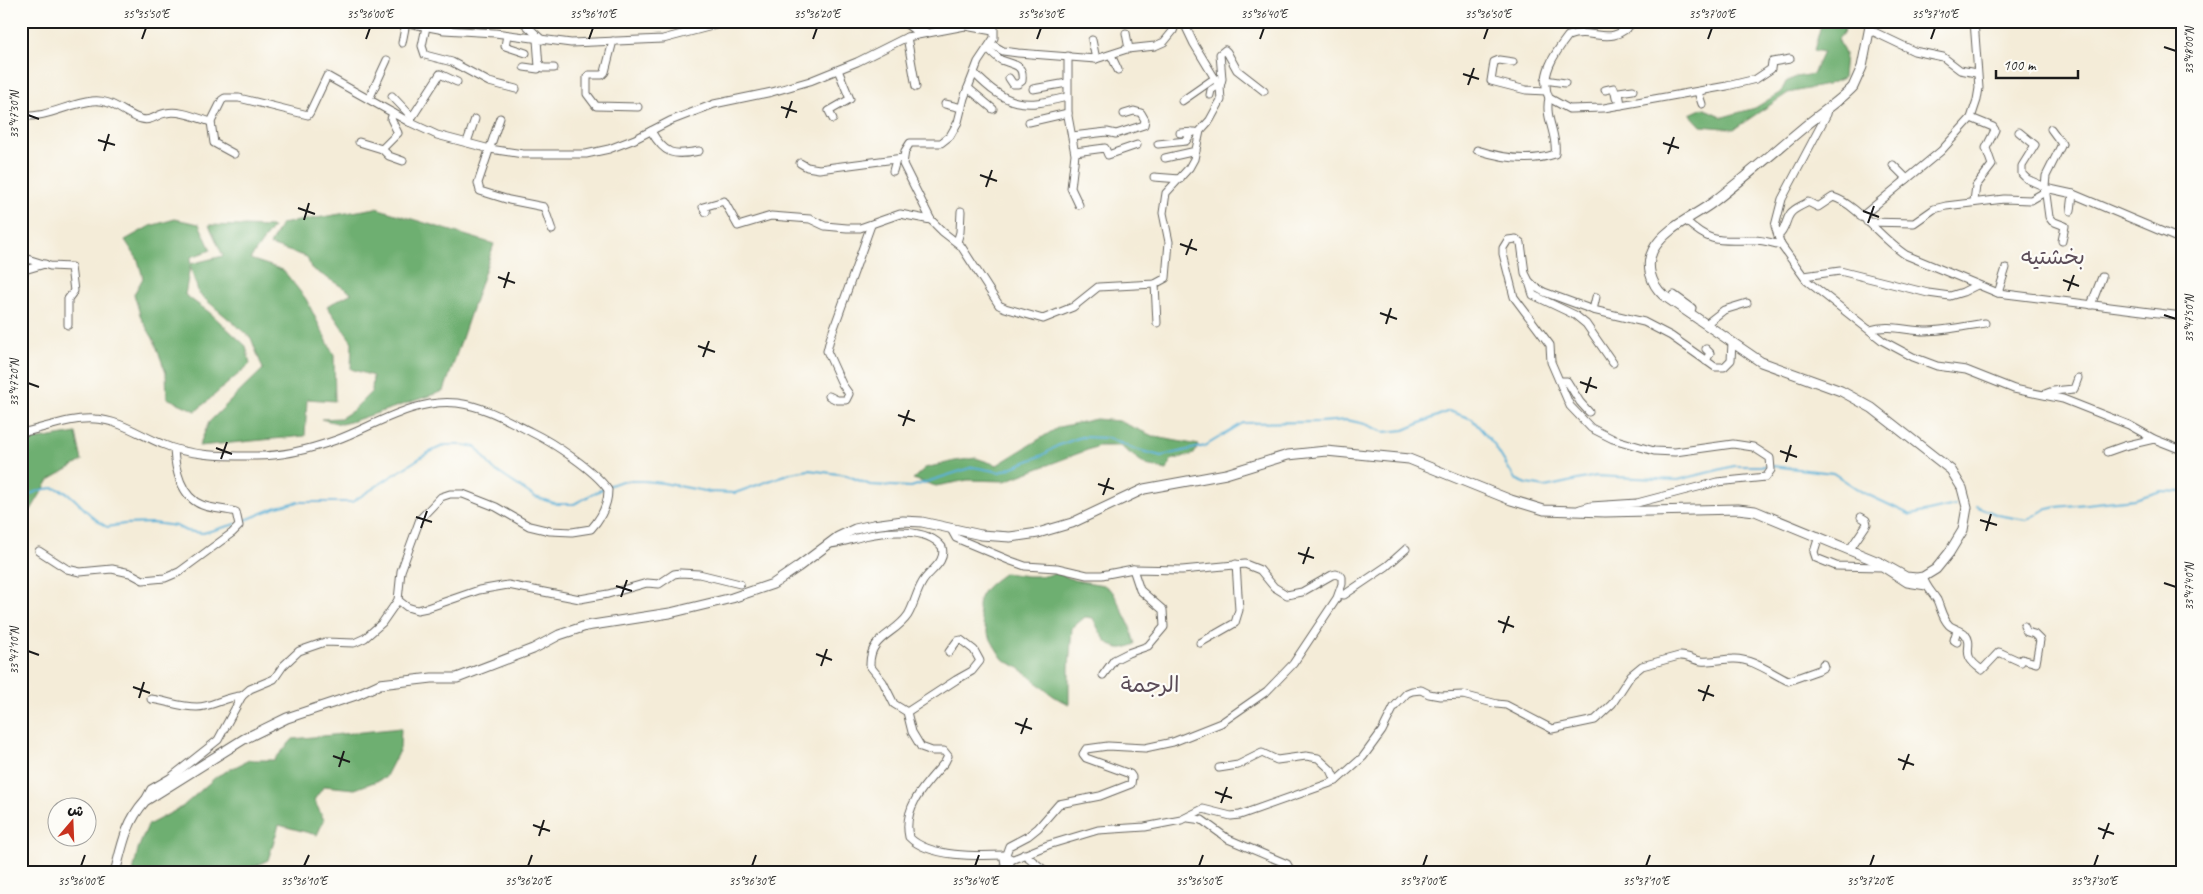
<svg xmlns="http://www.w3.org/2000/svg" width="2203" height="894" font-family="Caveat,'Playpen Sans Arabic',sans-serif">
  <rect width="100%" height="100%" fill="#fdfcf7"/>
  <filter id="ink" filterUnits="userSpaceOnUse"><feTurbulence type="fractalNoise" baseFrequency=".02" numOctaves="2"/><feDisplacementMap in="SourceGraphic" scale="10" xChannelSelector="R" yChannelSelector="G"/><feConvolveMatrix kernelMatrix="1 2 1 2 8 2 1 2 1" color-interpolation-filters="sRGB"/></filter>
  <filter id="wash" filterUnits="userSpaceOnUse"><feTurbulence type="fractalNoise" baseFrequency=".0096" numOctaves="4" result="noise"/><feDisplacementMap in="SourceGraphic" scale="20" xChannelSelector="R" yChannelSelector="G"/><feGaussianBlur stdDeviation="1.12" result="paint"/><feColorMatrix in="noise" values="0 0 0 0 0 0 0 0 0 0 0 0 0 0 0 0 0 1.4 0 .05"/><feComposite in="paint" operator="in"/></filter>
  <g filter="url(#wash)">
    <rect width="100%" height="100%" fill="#f4ecd8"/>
    <g fill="#6eaf71" stroke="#456646">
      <polygon points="1836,21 1847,21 1843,33 1838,39 1845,54 1843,78 1827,85 1788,93 1734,129 1701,126 1690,114 1703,108 1723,117 1755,108 1781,92 1786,82 1796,77 1813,74 1823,52 1814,50 1821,25 1836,26"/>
      <polygon points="376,208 494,244 444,391 350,422 341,424 321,419 341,418 352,411 372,391 373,376 351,369 352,342 327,306 352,293 311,268 307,257 270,245 281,224"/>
      <polygon points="175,219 199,224 211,250 191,257 190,264 223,256 209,225 273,227 250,259 283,270 306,299 334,355 335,401 307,399 305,436 199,446 209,422 263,369 251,338 199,294 190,266 185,295 209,312 246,346 250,364 196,411 167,398 166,373 154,340 141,318 134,294 143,278 138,260 125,240 150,226"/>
      <polygon points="1096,419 1119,421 1155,437 1199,445 1194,454 1171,460 1167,470 1146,465 1120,446 1098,446 1005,481 968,480 936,486 913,479 925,468 955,461 976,458 997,465 1059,427"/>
      <polygon points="76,433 82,461 49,480 31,510 21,514 21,442"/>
      <path d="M 1005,573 L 1027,576 L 1044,576 L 1058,573 L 1074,580 L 1104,585 L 1113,592 L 1129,624 L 1135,644 C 1111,657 1102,637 1093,618 L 1085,617 L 1072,628 L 1069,668 L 1069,704 C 1047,696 1035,678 1016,666 C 1012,664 1006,662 1003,659 C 996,650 978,618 978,607 C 978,591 994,581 1005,573 Z"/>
      <polygon points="401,728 400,749 385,778 355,789 324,786 314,800 324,820 317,835 279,825 268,860 241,873 133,873 138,849 148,825 182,807 217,776 249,760 274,760 293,739"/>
    </g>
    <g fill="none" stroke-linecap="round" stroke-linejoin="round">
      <g stroke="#5bb0d7" stroke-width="2">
        <polyline points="1772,466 1833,473 1862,492 1911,515 1955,505"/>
        <polyline points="608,486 622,481 644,481 663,483 710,492 735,493 791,473 809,470 846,475 870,485 911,487 973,467 1000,472 1043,455 1057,446 1081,437 1108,438 1134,449 1161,456 1205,446 1243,423 1320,422 1347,420 1365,424 1384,432 1404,430 1449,411 1472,419 1493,443 1515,479 1527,484 1545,487 1596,476 1678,480 1734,466 1768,466"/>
        <path d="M 21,499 C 71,470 71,507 107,527 L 124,524 L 153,523 L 176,526 L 186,531 L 203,533 L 236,524"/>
        <polyline points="1976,506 1998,515 2026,520 2044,510 2057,507 2135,499 2161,491 2182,492"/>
        <polyline points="241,522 277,507 298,502 352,502 426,454 445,445 462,445 476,447 493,469 535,497 557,504 574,504 604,488"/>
      </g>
    </g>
  </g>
  <g filter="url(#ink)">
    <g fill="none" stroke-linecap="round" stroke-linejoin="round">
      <defs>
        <g id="street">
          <polyline points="397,21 444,30 495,33 571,43 663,39 731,21"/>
          <polyline points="522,21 542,40"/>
          <polyline points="902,21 920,34"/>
          <polyline points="912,21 927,33"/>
          <polyline points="994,21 994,38 978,62 964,98 958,122 950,136 941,143 910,143 905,151 903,164 931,220 943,232 961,246 999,305 1005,308 1043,319 1073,307 1098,287 1155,284 1166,278 1169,242 1163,213 1166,193 1189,168 1194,159 1200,131 1210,120 1221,100 1220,87 1194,44 1183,21"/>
          <path d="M 1634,21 C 1610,50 1593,26 1568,36 C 1554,54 1539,76 1549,98 L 1569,109 L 1604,108 L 1727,86 L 1756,79 L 1771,69 L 1772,62 L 1790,59"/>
          <polyline points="894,22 895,21"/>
          <polyline points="918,26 932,23"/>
          <polyline points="426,27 422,46 425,55 452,62 489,82 516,89"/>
          <polyline points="1870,30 1914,51 1943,57 1960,70 1976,73"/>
          <polyline points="1126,33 1129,49"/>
          <polyline points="507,35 505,46 526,53"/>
          <polyline points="907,37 916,87"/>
          <polyline points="1092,40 1096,59"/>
          <polyline points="613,41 605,72 602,75 589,75 587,77 587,94 596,106 638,107"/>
          <polyline points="402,43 406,23"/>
          <polyline points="991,44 1003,51 1018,53 1096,59 1127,49 1155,46 1164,42 1173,31 1177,21"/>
          <path d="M 988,49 C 992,52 996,57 1001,60 C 1014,65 1024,64 1022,81 L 1018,84 L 1013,84 L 1009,78"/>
          <polyline points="1111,55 1118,70"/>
          <polyline points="1068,56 1068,116 1075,154 1071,188 1079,205"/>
          <polyline points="1513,62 1499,60 1494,62 1491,81 1526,90 1546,91"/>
          <polyline points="540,64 543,68 554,68"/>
          <polyline points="524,67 538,69 539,67 537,40"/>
          <path d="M 974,73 C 1007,107 1023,108 1067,97"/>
          <polyline points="1545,80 1565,83"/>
          <polyline points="1220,87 1222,79 1220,54 1225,50 1227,52 1237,70 1264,91"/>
          <polyline points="968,88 993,109"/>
          <polyline points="1033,89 1067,83"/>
          <polyline points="1605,90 1614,88 1616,98"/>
          <polyline points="1698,92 1702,104"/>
          <polyline points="1210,95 1211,90 1219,85"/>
          <polyline points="392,96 411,116"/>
          <polyline points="369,99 387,60"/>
          <polyline points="1182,101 1215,78"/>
          <polyline points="945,104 962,108"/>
          <polyline points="1621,105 1619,92 1633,90"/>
          <path d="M 1829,106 L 1827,114 L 1782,199 L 1775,226 L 1778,236 C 1786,230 1785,221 1790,214 C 1794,208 1802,206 1808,202 L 1818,207 L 1833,197 C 1857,204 1883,241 1906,255 L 1998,293 L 2182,316"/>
          <path d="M 21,116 C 47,118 67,104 92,101 C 111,98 124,114 141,119 C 152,122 157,114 166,113 C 181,110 197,118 211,122"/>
          <polyline points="500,118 478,183 480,191 509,200 544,207 552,230"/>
          <polyline points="1971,118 1993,127 1995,130 1986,148 1992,165 1976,186 1974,201"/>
          <polyline points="833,119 829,111 850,99 838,70"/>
          <polyline points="409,122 440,74 457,82"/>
          <polyline points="1029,122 1068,113"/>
          <polyline points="2051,129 2062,144 2046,176 2045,187 2049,217 2052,221 2065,226 2062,241"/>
          <path d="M 651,131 C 665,155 673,156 699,151"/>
          <polyline points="2019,132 2035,145 2022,166 2022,174 2027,179 2045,187"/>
          <polyline points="1180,133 1195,132"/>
          <polyline points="1072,136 1107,132 1116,134 1144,125 1145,120 1141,113 1134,111 1124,114"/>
          <polyline points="359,142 382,149 398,133 391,119 393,113"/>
          <polyline points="467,142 475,119"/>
          <polyline points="1158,144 1186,141 1192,132"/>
          <polyline points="382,149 389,156 403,161"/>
          <path d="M 1477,150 C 1502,158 1529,163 1555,154 C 1558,135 1544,118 1549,98"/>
          <polyline points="1075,152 1105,148 1108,155 1137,145"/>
          <polyline points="234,154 214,143 211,122 222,100 225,98 239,98 308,115 310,112 327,76 409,122 437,135 490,149 523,154 586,154 609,149 635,139 670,121 714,104 772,92 810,81 857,62 907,37 965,26 993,31"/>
          <polyline points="1165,158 1196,151"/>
          <polyline points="800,163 807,167 819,169 903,158"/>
          <polyline points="1893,165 1907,179"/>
          <polyline points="893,171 896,160"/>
          <polyline points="1154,177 1180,179"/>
          <polyline points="2071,211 2073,194"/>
          <polyline points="706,212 703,207 724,201 738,226 771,216 810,219 825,226 847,228 860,228 900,214 931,220"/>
          <polyline points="1861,217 1941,151 1971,118 1977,100 1979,88 1974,21"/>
          <path d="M 1685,220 C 1712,245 1720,240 1754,240 C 1763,240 1772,243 1781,245"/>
          <polyline points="1867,222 1914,223 1934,209 1946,206 2004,199 2031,200 2050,189 2073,194 2182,240"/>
          <polyline points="1778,236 1781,245 1807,281 1883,341 1913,357 1937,366 1966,370 2014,389 2063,399 2129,425 2154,439 2182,450"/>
          <polyline points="957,242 960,232 961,211"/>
          <polyline points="21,257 50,266 71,267 74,291 68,299 68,325"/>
          <polyline points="21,271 45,264"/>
          <polyline points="1804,276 1840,271 1928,293 1950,296 1963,292 1977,285"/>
          <polyline points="1529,282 1533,295 1575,315 1586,324 1613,363"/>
          <polyline points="1155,284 1157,323"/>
          <polyline points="1998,293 2006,268"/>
          <polyline points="1674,295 1692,308 1690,314"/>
          <polyline points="2091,305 2102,277"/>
          <polyline points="1593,310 1596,297"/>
          <polyline points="1706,324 1724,310 1747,303"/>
          <path d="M 1870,330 C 1889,324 1907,331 1925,331 C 1945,331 1965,326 1985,323"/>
          <polyline points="1706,361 1710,353 1706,349"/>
          <polyline points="1560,381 1567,381 1580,402 1589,412"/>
          <polyline points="2045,394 2053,391 2074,389 2078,378"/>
          <polyline points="829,396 837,400 846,400 849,394 842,384 827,351 830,339 871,225"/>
          <path d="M 21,433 C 46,428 70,417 95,419 C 119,420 140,435 162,444 C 189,456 222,456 251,456 C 280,457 308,450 336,440 C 374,426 415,398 457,403 C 484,406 507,420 531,432 C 552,442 596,471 608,490 C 608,506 601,518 591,529 L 572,532 L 550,531 L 529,526 L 496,507 L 463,494 L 450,494 L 441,497 L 420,519 L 401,571 L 398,600 L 382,623 L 365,638 L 354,643 L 325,642 L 299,651 L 283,666 L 274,679 L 250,689 L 242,696 L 218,740 L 170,778 L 151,789 L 145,800"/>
          <polyline points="2107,452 2124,446 2154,439"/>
          <polyline points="2179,504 2182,504"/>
          <polyline points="1580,509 1591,506 1637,503 1717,482 1766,477 1771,470 1770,458 1753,447 1733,444 1675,452 1654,451 1613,439 1591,428 1570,406 1551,362 1550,345 1514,297 1503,254 1503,248 1508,240 1516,239 1521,243 1525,273 1529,281 1535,287 1544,292 1593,310 1644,322 1671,336 1715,367 1724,367 1731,360 1732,343"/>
          <polyline points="951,529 956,538 1011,561 1025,566 1057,568 1087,575 1102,575 1133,569 1182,570 1245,564 1260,570 1274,587 1287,595 1302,592 1332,575 1336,574 1342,577 1342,584 1337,598 1293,664 1267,691 1221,723 1173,742 1145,748 1108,746 1086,749 1083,754 1086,758 1130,774 1132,777 1131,784 1100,796 1059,804 1038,828 1028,836 1009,846 1005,857"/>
          <polyline points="1819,536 1814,552 1816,558 1836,566 1882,567 1907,583 1926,586"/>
          <path d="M 830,544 C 842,543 852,539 864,536 C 886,531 927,527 942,547 C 947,563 928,571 922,583 C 916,593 914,605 908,615 C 895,635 869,636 870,666 L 883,682 L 894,704 L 907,712 L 912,732 L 921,747 L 932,751 L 944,751 L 948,756 L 945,762 C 927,783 902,806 909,837 C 929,858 979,856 1006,855"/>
          <polyline points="1850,549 1867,524 1866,520 1861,517"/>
          <path d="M 39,551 L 67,569 L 80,572 L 112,569 L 130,573 L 143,580 L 165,578 L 179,572 L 232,533 L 239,526 L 236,512 C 225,509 212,509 202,505 C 181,497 175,469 174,449"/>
          <path d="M 1923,577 C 1926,587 1932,592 1937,600 C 1941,609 1942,618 1949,625 C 1953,629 1962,630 1965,634 C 1976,647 1957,653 1982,670 L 1999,652 L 2021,662 L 2022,659 L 2036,663 L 2040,640 L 2034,634 L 2027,632 L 2024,626"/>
          <polyline points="1339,594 1344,595 1387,566 1406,549"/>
          <polyline points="398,600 407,607 417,610 427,608 479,590 508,585 580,599 608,594 647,583 659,584 674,574 680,573 699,574 740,584"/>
          <polyline points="1957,630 1954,640 1957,642"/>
          <polyline points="1200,643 1235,623 1239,610 1236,564"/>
          <polyline points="1103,675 1114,660 1128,653 1148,646 1164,627 1163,610 1140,590 1133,569"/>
          <path d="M 151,699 C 166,701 181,707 197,707 C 213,707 226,696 242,696"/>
          <polyline points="907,712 956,680 972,671 980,661 974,650 961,640 957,641 949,652"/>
          <polyline points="1219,768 1238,765 1262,753 1277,760 1306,756 1318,758 1331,770 1336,781"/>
          <polyline points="1188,818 1202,820 1228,839 1287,864 1292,873"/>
          <polyline points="1024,854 1048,873"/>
          <path d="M 1011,860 L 1048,845 L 1098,830 L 1145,827 L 1181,820 L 1203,809 L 1231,816 L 1240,815 L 1336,781 L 1363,757 L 1382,731 L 1394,707 L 1407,693 L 1412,691 L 1421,690 L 1429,694 L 1440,696 L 1463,695 L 1497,704 L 1506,705 L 1552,729 L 1595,720 L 1612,704 L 1631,675 L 1642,666 L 1679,656 C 1687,655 1693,660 1701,661 C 1712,662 1722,659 1733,659 C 1752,658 1771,673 1788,681 L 1819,670 L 1824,667 L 1823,664"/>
          <polyline points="1002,873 1005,864 1004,859 1006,857 1010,858 1010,863 1005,864"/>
        </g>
        <path id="secondary" d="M 115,873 C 122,846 126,822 145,801 L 244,739 L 287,718 L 356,695 L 380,684 L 432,678 L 457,678 L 533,649 L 559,635 L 586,626 L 670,613 L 732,598 L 773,584 L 798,567 L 838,537 L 855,529 L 873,525 L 903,521 L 922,522 L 981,535 L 1010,537 L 1038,533 L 1072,523 L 1144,489 L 1226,474 L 1288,455 L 1326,451 L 1409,459 L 1511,500 L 1544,510 L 1605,512 L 1738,509 L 1755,511 L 1881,563 L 1906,577 L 1917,578 L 1923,577 L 1936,569 L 1949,553 L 1963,530 L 1967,507 L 1962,488 L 1951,470 L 1872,408 L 1841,391 L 1761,362 L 1663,295 C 1651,284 1645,265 1653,250 C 1665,228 1693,217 1712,203 C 1743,179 1773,153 1803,128 C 1819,114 1839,102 1853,87 L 1862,67 L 1871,21"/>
      </defs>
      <use href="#street" stroke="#68655e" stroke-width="9"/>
      <use href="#secondary" stroke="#68655e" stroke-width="11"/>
      <use href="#street" stroke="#fff" stroke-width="7"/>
      <use href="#secondary" stroke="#fff" stroke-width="9"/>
    </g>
  </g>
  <path fill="none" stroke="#1c1c1c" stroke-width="2" d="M 142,39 L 146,28M 366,39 L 370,28M 589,39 L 593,28M 813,39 L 817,28M 1037,39 L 1041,28M 1260,39 L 1264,28M 1484,39 L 1488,28M 1708,39 L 1712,28M 1931,39 L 1935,28M 2164,47 L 2176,51M 1463,74 L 1479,79M 1468,85 L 1474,68M 781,107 L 797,112M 28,115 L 39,119M 786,118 L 792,101M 98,140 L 115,145M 1663,143 L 1679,148M 104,151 L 109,134M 1668,154 L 1674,137M 980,175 L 997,181M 986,187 L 992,170M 298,208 L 315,214M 1863,211 L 1879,217M 304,220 L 309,203M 1868,223 L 1874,206M 1180,244 L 1197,250M 1186,255 L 1192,239M 498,277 L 515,283M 2063,280 L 2079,286M 504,288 L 509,272M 2068,291 L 2074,275M 1380,313 L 1397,319M 2164,315 L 2176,319M 1386,324 L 1391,308M 698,346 L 715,352M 703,357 L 709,341M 1580,382 L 1597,388M 28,383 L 39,387M 1586,393 L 1591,377M 898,415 L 915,421M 903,426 L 909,410M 216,448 L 232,454M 1780,451 L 1797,457M 221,459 L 227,442M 1786,462 L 1791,445M 1098,484 L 1114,489M 1103,495 L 1109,478M 416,517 L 432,522M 1980,520 L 1997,525M 421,528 L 427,511M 1986,531 L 1991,514M 1298,553 L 1314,558M 1303,564 L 1309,547M 2164,583 L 2176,587M 616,586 L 632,591M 621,597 L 627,580M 1498,621 L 1514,627M 1503,633 L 1509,616M 28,651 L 39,655M 816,654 L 832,660M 821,666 L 827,649M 133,687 L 150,693M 1698,690 L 1714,696M 139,698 L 144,682M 1703,701 L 1709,685M 1015,723 L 1032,729M 1021,734 L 1027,718M 333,756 L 350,762M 1898,759 L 1914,765M 339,767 L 344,751M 1903,770 L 1909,754M 1215,792 L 1232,798M 1221,803 L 1227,787M 533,825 L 550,831M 2098,828 L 2114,834M 539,836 L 544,820M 2103,839 L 2109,823M 81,866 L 85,855M 304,866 L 309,855M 528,866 L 532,855M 752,866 L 756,855M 975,866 L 979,855M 1199,866 L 1203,855M 1423,866 L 1427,855M 1646,866 L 1650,855M 1870,866 L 1874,855M 2094,866 L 2098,855"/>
  <g text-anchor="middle" stroke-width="4.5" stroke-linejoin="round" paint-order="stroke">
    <g font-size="22" fill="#5b4c58" stroke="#fdfcf7">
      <text x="2053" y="264">بخشتيه</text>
      <text x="1150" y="692">الرجمة</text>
    </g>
  </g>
  <rect width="2203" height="894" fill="none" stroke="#fdfcf7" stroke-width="55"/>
  <g transform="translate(72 822) rotate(19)"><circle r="24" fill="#fdfcf7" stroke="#a3a29f"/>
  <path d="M0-4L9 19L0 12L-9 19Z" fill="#c8321e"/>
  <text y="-8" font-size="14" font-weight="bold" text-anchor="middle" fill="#1c1c1c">ش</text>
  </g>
  <path d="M1996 70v8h82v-8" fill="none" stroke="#1c1c1c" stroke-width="2.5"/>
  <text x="2003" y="70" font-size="15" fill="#1c1c1c" stroke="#fdfcf7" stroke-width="4" paint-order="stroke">100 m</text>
  <rect x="28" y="28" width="2148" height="838" fill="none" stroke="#1c1c1c" stroke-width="2"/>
  <g font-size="12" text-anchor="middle" fill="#1c1c1c">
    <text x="146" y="18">35°35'50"E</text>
    <text x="370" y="18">35°36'00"E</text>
    <text x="593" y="18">35°36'10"E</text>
    <text x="817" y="18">35°36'20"E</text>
    <text x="1041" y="18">35°36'30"E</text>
    <text x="1264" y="18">35°36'40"E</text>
    <text x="1488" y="18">35°36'50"E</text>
    <text x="1712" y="18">35°37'00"E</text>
    <text x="1935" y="18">35°37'10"E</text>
    <text transform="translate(2189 51) rotate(-90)" y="4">33°48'00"N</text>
    <text transform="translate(14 115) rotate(-90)" y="4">33°47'30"N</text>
    <text transform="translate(2189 319) rotate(-90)" y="4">33°47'50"N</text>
    <text transform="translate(14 383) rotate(-90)" y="4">33°47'20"N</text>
    <text transform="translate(2189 587) rotate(-90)" y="4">33°47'40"N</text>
    <text transform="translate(14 651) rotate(-90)" y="4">33°47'10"N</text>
    <text x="81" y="885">35°36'00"E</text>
    <text x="304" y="885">35°36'10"E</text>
    <text x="528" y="885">35°36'20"E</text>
    <text x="752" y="885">35°36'30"E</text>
    <text x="975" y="885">35°36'40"E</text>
    <text x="1199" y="885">35°36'50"E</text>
    <text x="1423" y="885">35°37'00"E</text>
    <text x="1646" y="885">35°37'10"E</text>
    <text x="1870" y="885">35°37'20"E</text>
    <text x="2094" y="885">35°37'30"E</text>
  </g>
</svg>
